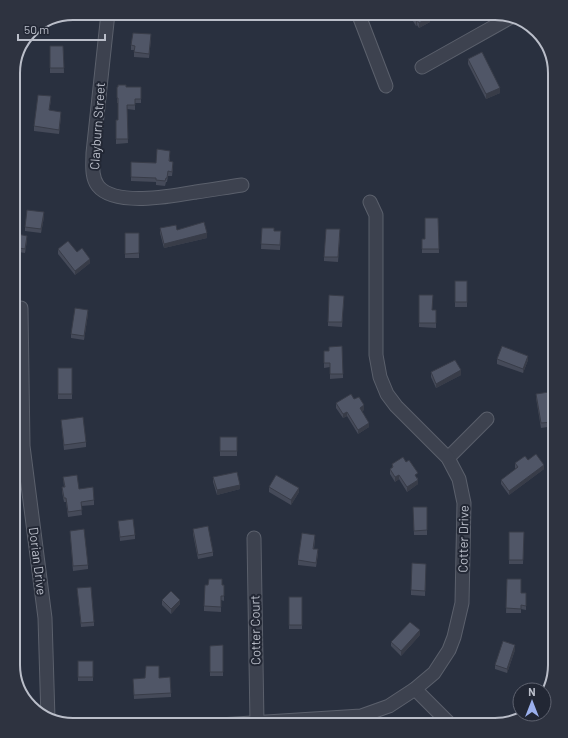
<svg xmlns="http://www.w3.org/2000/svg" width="568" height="738" font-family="Barlow,sans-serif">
  <rect width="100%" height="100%" fill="#29303f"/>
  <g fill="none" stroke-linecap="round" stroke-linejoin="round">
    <defs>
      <g id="street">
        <path d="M 108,13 L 93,153 C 93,164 91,177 98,186 C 115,207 173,196 196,192 C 212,190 227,187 242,185"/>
        <polyline points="358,13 386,86"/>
        <polyline points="422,67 511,17"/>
        <polyline points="21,308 23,446 45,618 48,719"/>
        <polyline points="448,458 487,419"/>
        <polyline points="254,538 257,723"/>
        <polyline points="415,689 451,725"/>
        <polyline points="219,725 361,716 389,706 415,689 434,673 449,650 454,637 462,603 464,503 459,479 448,458 396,406 387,394 380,377 376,355 376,215 370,202"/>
      </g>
    </defs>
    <use href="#street" stroke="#5b606c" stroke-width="15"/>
    <use href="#street" stroke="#3d424f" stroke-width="13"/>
  </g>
  <g fill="#454a59">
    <polygon points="408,13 427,13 430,22 419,28 417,25 416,26"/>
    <polygon points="151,39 149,58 134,57 134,50 131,50 131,45"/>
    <polygon points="50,46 63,46 64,73 50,73"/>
    <polygon points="468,59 500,93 486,99 468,64"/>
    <polygon points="117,87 141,87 141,103 135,103 135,110 127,109 128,143 116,144 116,120 118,120 118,103 117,103"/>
    <polygon points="51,101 49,110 61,116 59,134 34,131 34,126"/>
    <polygon points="170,156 170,162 173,167 172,176 168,176 167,182 166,182 165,186 156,185 156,182 131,181 131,162 156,163"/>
    <polygon points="44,217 41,233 25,231 25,227"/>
    <polygon points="438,218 439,253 422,253 422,239 425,239"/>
    <polygon points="160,228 177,230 207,238 164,248 160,233"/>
    <polygon points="262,228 274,231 281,236 280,250 261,249"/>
    <polygon points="13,233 27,240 25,253 13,251"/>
    <rect x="125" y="233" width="14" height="25"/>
    <polygon points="340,234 338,262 324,261 324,257"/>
    <polygon points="58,249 77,252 90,263 75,275 58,254"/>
    <rect x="455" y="281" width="12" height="26"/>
    <polygon points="419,295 432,310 436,310 436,328 419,327"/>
    <polygon points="344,296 342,327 328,326 328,322"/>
    <polygon points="88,314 84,340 71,338 71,334"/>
    <polygon points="329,347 343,374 343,378 330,379 330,367 324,368 324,351 329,351"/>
    <polygon points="497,359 528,360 523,373 497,364"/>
    <rect x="58" y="368" width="14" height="31"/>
    <polygon points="431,372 461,375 436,388 431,377"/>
    <polygon points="536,394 554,422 554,426 541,428 536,398"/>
    <polygon points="354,399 364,410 362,411 369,427 358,434 347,416 343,418 336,408 336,403"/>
    <polygon points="61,420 86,442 86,447 64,450"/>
    <rect x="220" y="437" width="17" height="19"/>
    <polygon points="528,460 544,469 509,495 501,484 501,480 516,469 515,468 515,463"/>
    <polygon points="392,464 418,478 418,484 407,492 399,479 395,482 390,474 390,469 392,468"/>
    <polygon points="63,477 94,500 94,505 81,506 82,515 68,517 66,502 64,502 62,492 62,487 64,487"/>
    <polygon points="213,477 240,489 217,495 213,482"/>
    <polygon points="269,487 299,492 291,505 269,492"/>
    <polygon points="413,507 427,507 427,535 414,535"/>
    <polygon points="118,521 135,535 135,539 120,541"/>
    <polygon points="193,529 213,552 213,556 198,559 193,534"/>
    <polygon points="70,531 88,565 88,569 73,571"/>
    <polygon points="509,532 524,532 523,564 509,564"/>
    <polygon points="315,539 314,549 318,554 316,567 298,565 298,560"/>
    <polygon points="426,564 425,596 411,595 411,590"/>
    <polygon points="507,579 521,593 526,593 526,610 521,609 521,613 506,613"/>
    <polygon points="222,585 224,585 224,601 221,600 221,612 204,611 204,606"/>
    <polygon points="77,588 94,622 94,626 81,627"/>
    <rect x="289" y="597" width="13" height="32"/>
    <polygon points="162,600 180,604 171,614 162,605"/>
    <polygon points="420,635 401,656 391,646 391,642"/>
    <polygon points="223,645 223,676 210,676 210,646"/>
    <polygon points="515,650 507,673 495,669 495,665"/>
    <rect x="78" y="661" width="15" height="20"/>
    <polygon points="145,678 159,678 171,693 171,697 134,699 133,679"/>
    <polygon points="519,710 520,710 520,714 529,714 528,715 520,717 519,715"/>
  </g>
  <g fill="#383c48">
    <polygon points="430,17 430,22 419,28 419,23"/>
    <polygon points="417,20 417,25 416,26 416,21"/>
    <polygon points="500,88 500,93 486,99 486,94"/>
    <polygon points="61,112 61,116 59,134 59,130"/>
    <polygon points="44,212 44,217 41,233 41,229"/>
    <polygon points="207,233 207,238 164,248 164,244"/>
    <polygon points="27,236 27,240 25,253 25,249"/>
    <polygon points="90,259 90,263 75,275 75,271"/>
    <polygon points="88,310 88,314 84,340 84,336"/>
    <polygon points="528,356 528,360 523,373 523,369"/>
    <polygon points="461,370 461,375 436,388 436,384"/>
    <polygon points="364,405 364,410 360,412 360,408"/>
    <polygon points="347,412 347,416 343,418 343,414"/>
    <polygon points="369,423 369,427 358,434 358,430"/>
    <polygon points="544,465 544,469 509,495 509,491"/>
    <polygon points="399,475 399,479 395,482 395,477"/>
    <polygon points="418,480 418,484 407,492 407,487"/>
    <polygon points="240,485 240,489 217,495 217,490"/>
    <polygon points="299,488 299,492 291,505 291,500"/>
    <polygon points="180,600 180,604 171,614 171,609"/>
    <polygon points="420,630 420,635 401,656 401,651"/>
    <polygon points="515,645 515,650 507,673 507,669"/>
  </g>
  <g fill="#505667" stroke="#383c48">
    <polygon points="411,13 427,13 430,17 419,23 417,20 416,21"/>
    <polygon points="133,33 151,34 149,54 134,52 135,46 131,45"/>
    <polygon points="50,46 63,46 64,68 50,68"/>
    <polygon points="482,52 500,88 486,94 468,59"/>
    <polygon points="118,85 126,85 126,87 141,87 141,99 135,99 135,105 127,105 128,139 116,139 116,120 118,120 118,98 117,98 117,87 118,87"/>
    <polygon points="38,95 51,96 49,110 61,112 59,130 34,126"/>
    <polygon points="157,149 170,151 169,161 173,162 172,172 168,171 167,178 166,178 165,181 156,180 156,178 131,177 131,162 156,163"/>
    <polygon points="27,210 44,212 41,229 25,227"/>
    <polygon points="425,218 438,218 439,249 422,249 422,239 425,239"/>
    <polygon points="204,222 207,233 164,244 160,228 176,225 177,230"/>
    <polygon points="262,228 274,228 274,231 281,231 280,245 261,244"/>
    <polygon points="326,229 340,229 338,257 324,257"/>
    <polygon points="13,233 27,236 25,249 13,247"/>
    <polygon points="125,233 139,233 139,253 125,254"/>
    <polygon points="68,241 77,252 82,248 90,259 75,271 58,249"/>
    <rect x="455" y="281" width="12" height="21"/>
    <polygon points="329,295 344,296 342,322 328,322"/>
    <polygon points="419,295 433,295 432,310 436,310 436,323 419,323"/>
    <polygon points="75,308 88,310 84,336 71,334"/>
    <polygon points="342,346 343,374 330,374 330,363 324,363 324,351 329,351 329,347"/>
    <polygon points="502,346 528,356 523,369 497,359"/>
    <polygon points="455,360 461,370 436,384 431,372"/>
    <rect x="58" y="368" width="14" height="26"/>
    <polygon points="549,392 554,422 541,423 536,394"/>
    <polygon points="351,394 354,399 359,397 364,405 360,408 369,423 358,430 347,412 343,414 336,403"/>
    <polygon points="83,417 86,442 64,445 61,420"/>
    <rect x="220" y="437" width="17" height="14"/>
    <polygon points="536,454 544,465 509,491 501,480 518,467 515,463 525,456 528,460"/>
    <polygon points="403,457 406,462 409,460 418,473 415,475 418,480 407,487 399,475 395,477 390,469 393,467 392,464"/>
    <polygon points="237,472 240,485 217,490 213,477"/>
    <polygon points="77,475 79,489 93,487 94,500 81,502 82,510 68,512 66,498 64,498 62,487 65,487 63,477"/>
    <polygon points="276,475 299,488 291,500 269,487"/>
    <polygon points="413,507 427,507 427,530 414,531"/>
    <polygon points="133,519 135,535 120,537 118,521"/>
    <polygon points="208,526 213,552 198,555 193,529"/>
    <polygon points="84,529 88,565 73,566 70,531"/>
    <polygon points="509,532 524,532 523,560 509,560"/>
    <polygon points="302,533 315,535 313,549 318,549 316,563 298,560"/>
    <polygon points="412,563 426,564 425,591 411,590"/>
    <polygon points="209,579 222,579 222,585 224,585 224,596 221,596 221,607 204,606 205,585 208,585"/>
    <polygon points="507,579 521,579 521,593 526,593 526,606 521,605 521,609 506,608"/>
    <polygon points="91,587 94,622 81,623 77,588"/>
    <polygon points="171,591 180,600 171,609 162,600"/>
    <rect x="289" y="597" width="13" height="28"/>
    <polygon points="410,622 420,630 401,651 391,642"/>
    <polygon points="503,641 515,645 507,669 495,665"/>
    <polygon points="223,645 223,672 210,672 210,646"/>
    <polygon points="13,647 14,647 15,671 13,665"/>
    <rect x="78" y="661" width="15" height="16"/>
    <polygon points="146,666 159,666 159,678 170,677 171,693 134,695 133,679 145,678"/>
    <polygon points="521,714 529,714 528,715 522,717"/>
  </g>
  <g text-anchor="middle" stroke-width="4" stroke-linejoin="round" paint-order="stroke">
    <g font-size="13" fill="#babec9" stroke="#222734">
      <text transform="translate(97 126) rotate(-86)" y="5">Clayburn Street</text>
      <text transform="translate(463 539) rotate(-89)" y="5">Cotter Drive</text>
      <text transform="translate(38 561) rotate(83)" y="5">Dorian Drive</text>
      <text transform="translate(255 630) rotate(-91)" y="5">Cotter Court</text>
    </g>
  </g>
  <path d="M0 0H568V738H0ZM73 20H495A53 53 0 0 1 548 73V665A53 53 0 0 1 495 718H73A53 53 0 0 1 20 665V73A53 53 0 0 1 73 20Z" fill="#2e3340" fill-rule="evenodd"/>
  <path fill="none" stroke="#babec9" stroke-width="2" d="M73 20H495A53 53 0 0 1 548 73V665A53 53 0 0 1 495 718H73A53 53 0 0 1 20 665V73A53 53 0 0 1 73 20Z"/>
  <g transform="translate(532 702)"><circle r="19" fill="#222734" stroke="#5f6370"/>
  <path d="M0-3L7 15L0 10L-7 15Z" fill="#9bb0ed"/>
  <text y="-6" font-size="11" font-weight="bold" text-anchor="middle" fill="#babec9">N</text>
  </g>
  <path d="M18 34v6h87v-6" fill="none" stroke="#babec9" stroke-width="2"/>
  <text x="24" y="34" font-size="12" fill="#babec9" stroke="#222734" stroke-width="3" paint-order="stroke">50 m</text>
</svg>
